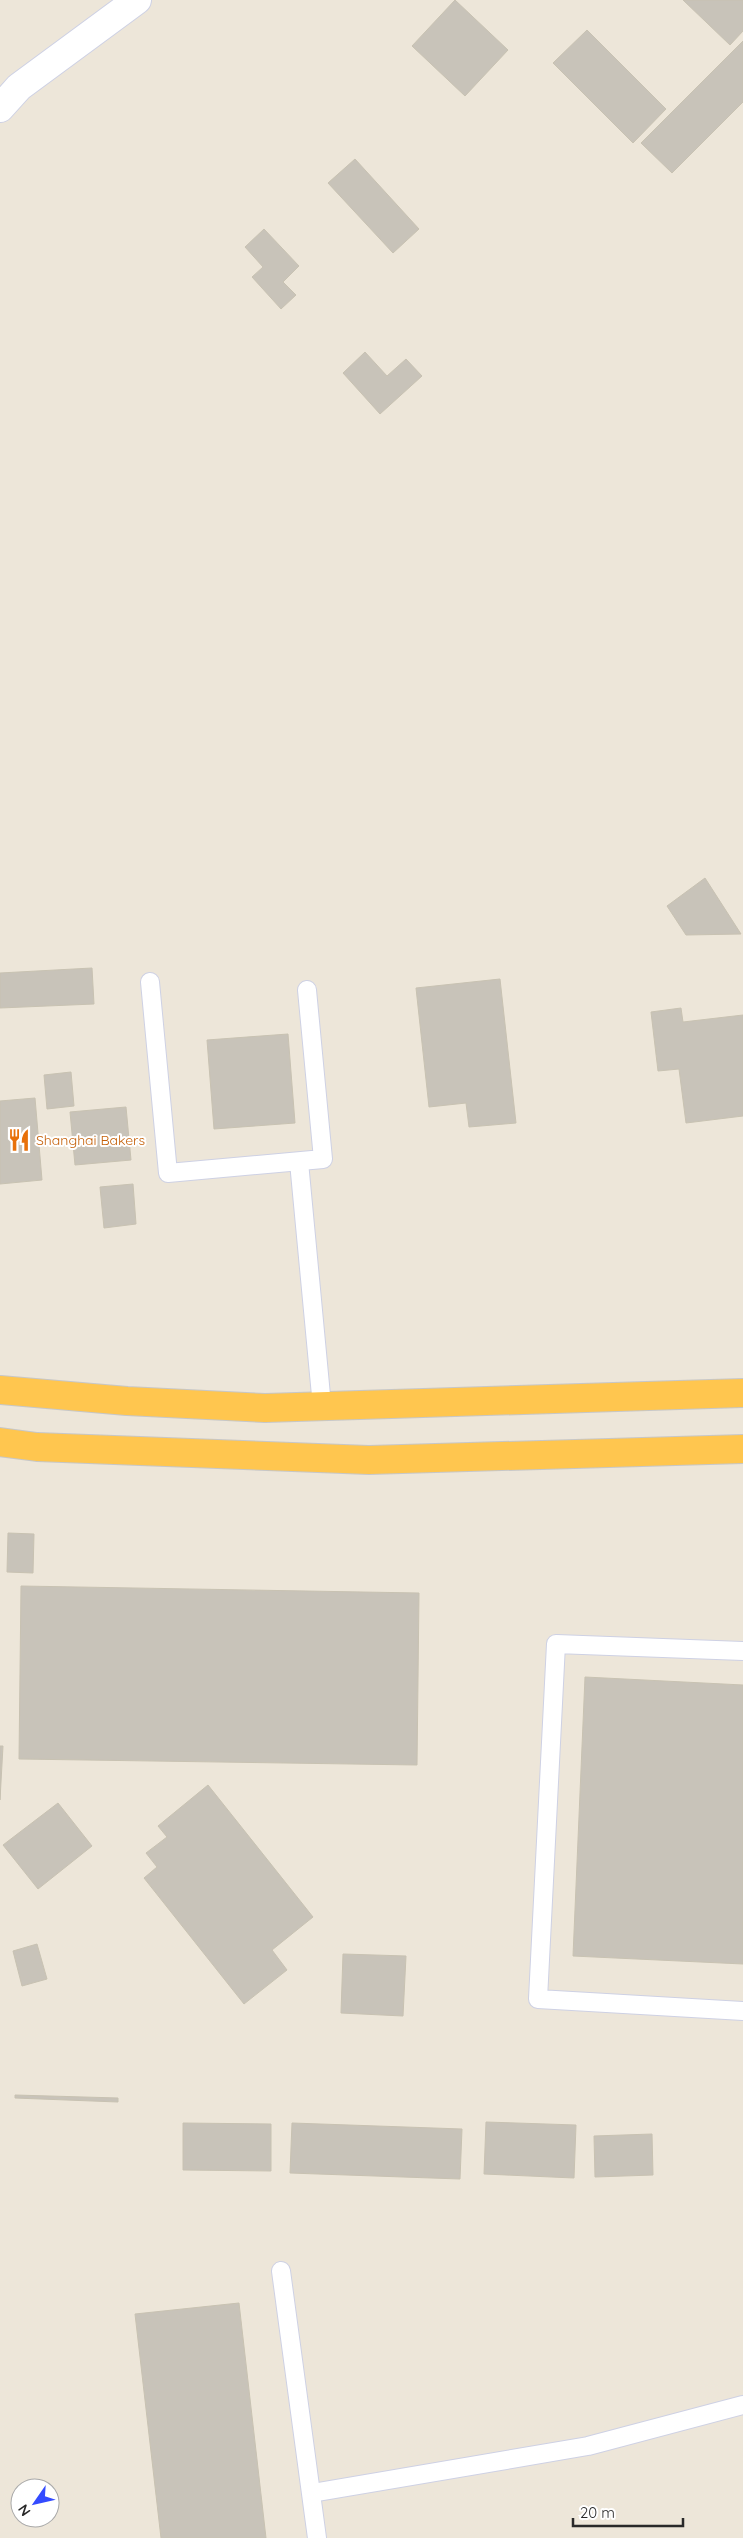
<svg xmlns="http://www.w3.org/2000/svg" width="743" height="2538" font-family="Quicksand,sans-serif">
  <rect width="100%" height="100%" fill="#ede6d9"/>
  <g fill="#c8c3b9" stroke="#c8c2b2">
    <polygon points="455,0 508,50 465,96 412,46"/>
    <polygon points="683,0 743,0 743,31 730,45"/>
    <polygon points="587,30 666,109 633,143 553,63"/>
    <polygon points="743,41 743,102 672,173 641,143"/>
    <polygon points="355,159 419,229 393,253 328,183"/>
    <polygon points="264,229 299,266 283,282 296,295 281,309 252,277 263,267 245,247"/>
    <polygon points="365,352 387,376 406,359 422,376 380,414 343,373"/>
    <polygon points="705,878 741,934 686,935 667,906"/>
    <polygon points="92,968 94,1004 0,1008 0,973"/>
    <polygon points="500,979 516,1123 469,1127 466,1103 429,1107 416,988"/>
    <polygon points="681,1008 683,1022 743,1015 743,1116 686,1123 679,1069 658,1071 651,1012"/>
    <polygon points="288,1034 295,1123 214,1129 207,1040"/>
    <polygon points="71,1072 74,1106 47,1109 44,1075"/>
    <polygon points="35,1098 42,1180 0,1184 0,1101"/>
    <polygon points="126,1107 131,1160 75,1165 70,1112"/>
    <polygon points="133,1184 136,1224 104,1228 100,1187"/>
    <polygon points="8,1533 34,1534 33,1573 7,1572"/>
    <polygon points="21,1586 419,1593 417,1765 19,1759"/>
    <polygon points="585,1677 743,1685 743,1964 573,1956"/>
    <polygon points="0,1746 3,1746 0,1800"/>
    <polygon points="208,1785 313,1917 272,1950 287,1970 244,2004 144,1878 157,1867 146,1853 167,1837 158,1826"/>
    <polygon points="58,1803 92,1846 38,1889 3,1845"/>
    <polygon points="37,1944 47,1979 22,1986 13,1951"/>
    <polygon points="343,1954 406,1956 403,2016 341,2013"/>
    <polygon points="15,2095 118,2098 118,2102 15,2098"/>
    <polygon points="486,2122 576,2125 574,2178 484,2174"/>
    <polygon points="183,2123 271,2124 271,2171 183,2170"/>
    <polygon points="292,2123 462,2129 460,2179 290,2173"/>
    <polygon points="652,2134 653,2175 595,2177 594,2136"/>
    <polygon points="239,2303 266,2538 161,2538 135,2314"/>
  </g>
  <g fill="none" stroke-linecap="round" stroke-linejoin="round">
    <defs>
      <g id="service">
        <polyline points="150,982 168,1173 323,1159 307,990"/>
        <polyline points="299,1162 322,1406"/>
        <polyline points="743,1651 556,1644 538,1999 743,2011"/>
        <polyline points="281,2271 317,2538"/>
        <polyline points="312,2493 588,2446 743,2405"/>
      </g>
      <polyline id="minor" points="0,108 19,87 137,0"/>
      <g id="trunk">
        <polyline points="0,1390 127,1401 265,1408 743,1393"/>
        <polyline points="0,1442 37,1447 369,1460 743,1449"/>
      </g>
    </defs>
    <use href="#service" stroke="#ced1e4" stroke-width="20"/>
    <use href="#minor" stroke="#ced1e4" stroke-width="30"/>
    <use href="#trunk" stroke="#c7c7c7" stroke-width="30"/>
    <use href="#service" stroke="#fff" stroke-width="18"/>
    <use href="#minor" stroke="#fff" stroke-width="28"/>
    <use href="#trunk" stroke="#ffc64f" stroke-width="28"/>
  </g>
  <defs>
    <symbol id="restaurant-bare" viewBox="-9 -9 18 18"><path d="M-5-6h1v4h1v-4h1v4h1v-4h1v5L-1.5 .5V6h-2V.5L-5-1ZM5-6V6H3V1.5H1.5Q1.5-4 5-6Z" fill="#e8710a" stroke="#fff" stroke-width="2.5" paint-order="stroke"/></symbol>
  </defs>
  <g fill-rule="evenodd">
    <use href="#restaurant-bare" x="3" y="1124" width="32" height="32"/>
  </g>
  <g text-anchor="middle" stroke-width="4" stroke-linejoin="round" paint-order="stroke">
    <g font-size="14" fill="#c56008" stroke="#fff" text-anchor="start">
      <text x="36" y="1145">Shanghai Bakers</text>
    </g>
  </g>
  <g transform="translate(35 2503) rotate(236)"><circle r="24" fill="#ffffff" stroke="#a9a9a9"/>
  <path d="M0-4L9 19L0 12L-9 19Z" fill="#344bff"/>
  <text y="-8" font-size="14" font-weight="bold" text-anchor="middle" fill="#292929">N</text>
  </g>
  <path d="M573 2518v8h110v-8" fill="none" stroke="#292929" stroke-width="2.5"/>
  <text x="580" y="2518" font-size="15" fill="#292929" stroke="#ffffff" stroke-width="4" paint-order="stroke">20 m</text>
</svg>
